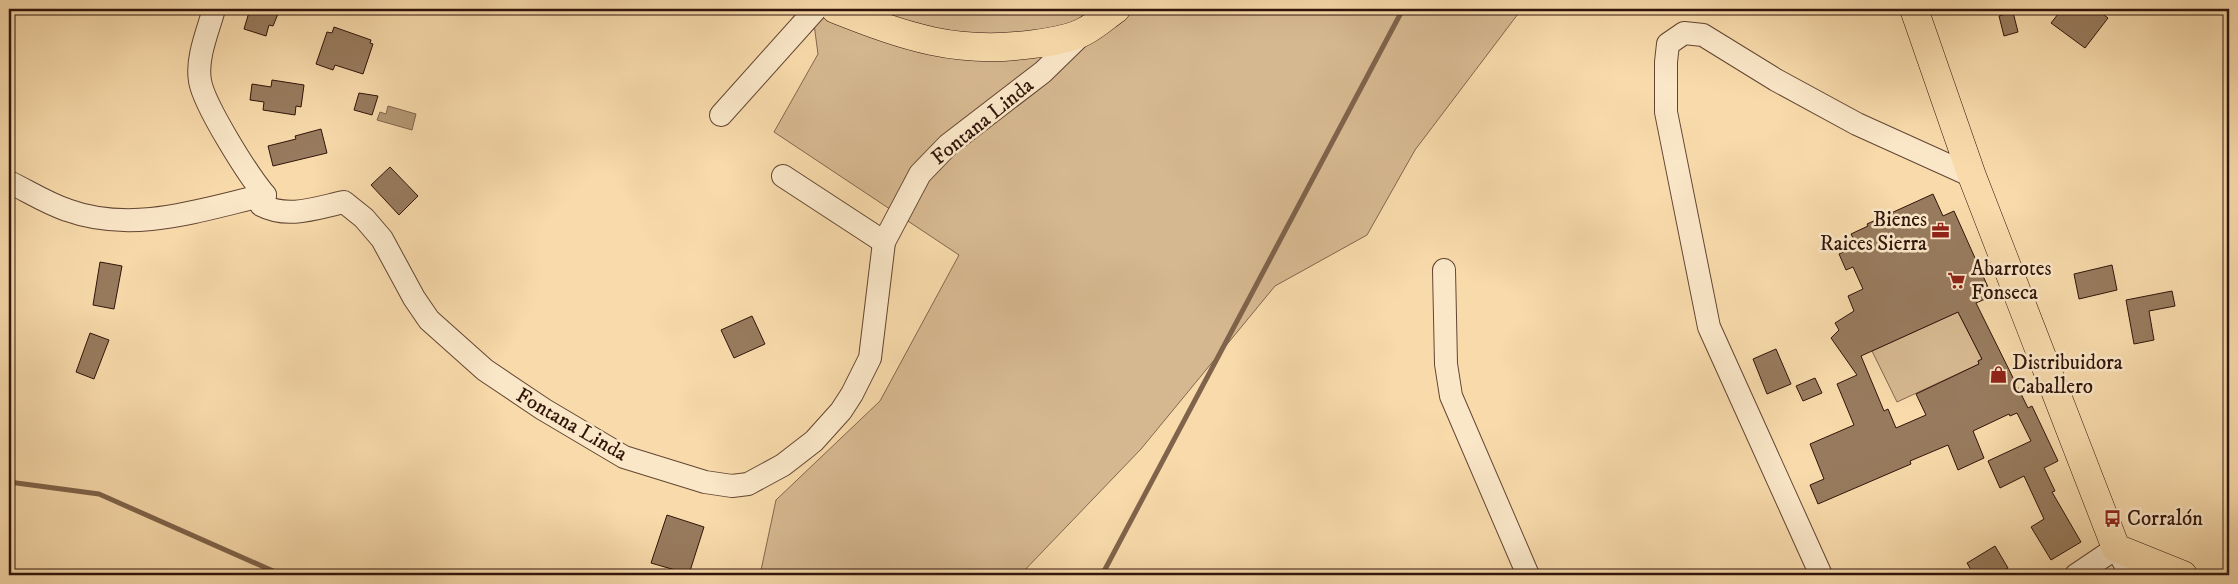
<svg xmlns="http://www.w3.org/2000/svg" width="2238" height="584" font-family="'IM FELL DW Pica',serif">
  <rect width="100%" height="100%" fill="#f8daab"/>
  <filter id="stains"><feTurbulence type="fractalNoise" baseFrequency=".004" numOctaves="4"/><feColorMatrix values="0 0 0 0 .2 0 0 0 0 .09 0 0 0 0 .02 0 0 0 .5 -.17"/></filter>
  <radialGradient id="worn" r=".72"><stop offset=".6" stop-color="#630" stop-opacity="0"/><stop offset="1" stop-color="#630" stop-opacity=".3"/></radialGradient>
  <g fill="#d6b890" stroke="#83664d">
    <polygon points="812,9 1533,9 1521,10 1415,150 1367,235 1275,286 1141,449 1020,575 760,575 776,500 880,401 959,255 774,132 818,54"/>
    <polygon points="1958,312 1982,359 1978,361 1979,364 1897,402 1872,351"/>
  </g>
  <polygon fill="#b49774" stroke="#7f634a" points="388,106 416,114 412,130 377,120 380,112 386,114"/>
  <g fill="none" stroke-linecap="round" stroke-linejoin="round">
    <g stroke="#7f634a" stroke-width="5">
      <polyline points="9,482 99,494 282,575"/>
      <polyline points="1102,575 1403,9"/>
    </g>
  </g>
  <g fill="#987b5e" stroke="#30140a" fill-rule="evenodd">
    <polygon points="250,9 280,9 273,26 269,25 266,36 244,29"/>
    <polygon points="2062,9 2096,9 2108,18 2085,48 2051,23"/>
    <polygon points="2013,12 2018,32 2004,36 1999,16"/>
    <polygon points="334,27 371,40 370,43 373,44 363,74 335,65 333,70 316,64 327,32 332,33"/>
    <polygon points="272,80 304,85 301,107 296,106 295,115 263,110 264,102 250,100 252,84 271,87"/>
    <polygon points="359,93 378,96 372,115 354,110"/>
    <polygon points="321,129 327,153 273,166 268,146 296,139 295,136"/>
    <polygon points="390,167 418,196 399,215 371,185"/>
    <path d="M 1933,194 L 1943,216 L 1954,211 L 1992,296 L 1976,303 L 2028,408 L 2032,406 L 2058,461 L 2044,468 L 2055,491 L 2052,492 L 2081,542 L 2051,560 L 2031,527 L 2044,519 L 2024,476 L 2000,488 L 1988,461 L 2031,441 L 2017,413 L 2010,416 L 2009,414 L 1973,431 L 1984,458 L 1958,470 L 1948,445 L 1910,461 L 1911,464 L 1818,504 L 1810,485 L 1824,479 L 1810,444 L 1854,425 L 1837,384 L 1857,375 L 1831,338 L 1839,330 L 1835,323 L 1854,311 L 1848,296 L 1863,289 L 1853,267 L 1846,270 L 1839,254 L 1857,246 L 1851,234 L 1868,226 L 1867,224 ZM 1958,312 L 1982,359 L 1978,361 L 1979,364 L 1916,394 L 1926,415 L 1896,428 L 1888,409 L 1884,411 L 1861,356 Z"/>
    <polygon points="100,262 122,266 114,309 93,305"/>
    <polygon points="2112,265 2117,290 2079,299 2074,274"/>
    <polygon points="2172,291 2175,306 2149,311 2154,340 2134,344 2126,300"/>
    <polygon points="752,316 765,344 734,358 721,330"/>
    <polygon points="90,333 109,340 94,379 76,372"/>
    <polygon points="1776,349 1791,384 1767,394 1753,359"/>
    <polygon points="1815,378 1822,393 1803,401 1796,386"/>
    <polygon points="667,515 704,527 689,574 651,563"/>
    <polygon points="1995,546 2008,568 2003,571 2006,575 1974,575 1967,563"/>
  </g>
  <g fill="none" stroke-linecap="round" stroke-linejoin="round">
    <defs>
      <g id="minor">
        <path d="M 214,9 C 208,31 196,58 200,81 C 204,105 248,175 265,195"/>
        <polyline points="721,115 816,9"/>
        <polyline points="783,176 884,242"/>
        <path d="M 9,182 C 28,191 46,203 67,210 C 133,234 200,210 265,195 L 261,205 C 288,219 316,208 344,202 L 364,218 L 382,239 L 414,298 L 429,320 L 485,370 L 543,409 L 624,457 L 705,482 L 732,486 L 748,484 L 783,465 L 814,441 L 841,411 L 852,394 L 870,358 L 884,242 L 920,174 L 948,145 L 1043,72 L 1084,32"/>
        <polyline points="1444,270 1446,364 1451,396 1528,575"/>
        <polyline points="1821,575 1709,327 1666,112 1666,62 1668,44 1684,33 1703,35 1776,80 1857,124 1972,176"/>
        <polyline points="2076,575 2116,548 2131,575"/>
      </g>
      <g id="major">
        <path d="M 835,9 C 906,37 957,55 1034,44 C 1050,42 1071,39 1085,31 C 1096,25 1106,16 1116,9"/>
        <polyline points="1914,9 1972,176 2116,548 2183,575"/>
      </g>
    </defs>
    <use href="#minor" stroke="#624632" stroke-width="24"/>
    <use href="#major" stroke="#30140a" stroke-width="29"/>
    <use href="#minor" stroke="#fae7c8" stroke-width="22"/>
    <use href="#major" stroke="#f8daab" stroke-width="28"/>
  </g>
  <defs>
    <symbol id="office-bare" viewBox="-9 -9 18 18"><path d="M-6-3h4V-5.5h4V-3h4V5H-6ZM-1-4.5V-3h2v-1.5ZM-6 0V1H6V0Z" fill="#8f2418" stroke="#fae7c8" stroke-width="2.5" paint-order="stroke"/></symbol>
    <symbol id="supermarket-bare" viewBox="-9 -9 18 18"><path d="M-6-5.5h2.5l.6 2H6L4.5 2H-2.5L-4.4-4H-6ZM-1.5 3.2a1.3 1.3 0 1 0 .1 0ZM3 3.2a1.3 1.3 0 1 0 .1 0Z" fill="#8f2418" stroke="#fae7c8" stroke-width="2.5" paint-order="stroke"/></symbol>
    <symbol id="shop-bare" viewBox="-9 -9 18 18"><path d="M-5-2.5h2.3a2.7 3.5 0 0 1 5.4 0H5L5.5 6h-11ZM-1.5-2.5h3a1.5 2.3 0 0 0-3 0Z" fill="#8f2418" stroke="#fae7c8" stroke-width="2.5" paint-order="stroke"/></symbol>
    <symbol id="bus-bare" viewBox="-9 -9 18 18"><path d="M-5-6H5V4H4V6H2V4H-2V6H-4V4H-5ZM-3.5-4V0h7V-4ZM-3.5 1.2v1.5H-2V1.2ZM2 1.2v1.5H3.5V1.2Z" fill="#8f2418" stroke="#fae7c8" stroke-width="2.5" paint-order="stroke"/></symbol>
  </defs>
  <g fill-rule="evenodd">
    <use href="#office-bare" x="1928" y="218" width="25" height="25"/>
    <use href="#supermarket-bare" x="1944" y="268" width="25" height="25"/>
    <use href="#shop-bare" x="1986" y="362" width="25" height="25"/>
    <use href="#bus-bare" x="2100" y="506" width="25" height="25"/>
  </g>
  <g text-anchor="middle" stroke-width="5" stroke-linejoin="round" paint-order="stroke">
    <g font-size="21" fill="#30140a" stroke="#fae7c8">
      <text transform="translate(982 121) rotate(-39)" y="7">Fontana Linda</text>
      <text transform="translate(572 424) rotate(30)" y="7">Fontana Linda</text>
    </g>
    <g font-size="21" fill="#30140a" stroke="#fae7c8" text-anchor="start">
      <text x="1927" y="226" text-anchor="end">Bienes<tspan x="1927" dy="24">Raices Sierra</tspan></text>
      <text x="1971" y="275">Abarrotes<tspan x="1971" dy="24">Fonseca</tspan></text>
      <text x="2012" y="369">Distribuidora<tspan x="2012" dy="24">Caballero</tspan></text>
      <text x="2127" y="525">Corralón</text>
    </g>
  </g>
  <rect width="2238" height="584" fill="none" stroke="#f8daab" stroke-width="30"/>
  <rect x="10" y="10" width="2218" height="564" fill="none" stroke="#30140a" stroke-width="2.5"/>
  <rect x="15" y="15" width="2208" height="554" fill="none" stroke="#30140a"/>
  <rect width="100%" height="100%" filter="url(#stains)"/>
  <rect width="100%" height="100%" fill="url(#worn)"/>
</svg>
